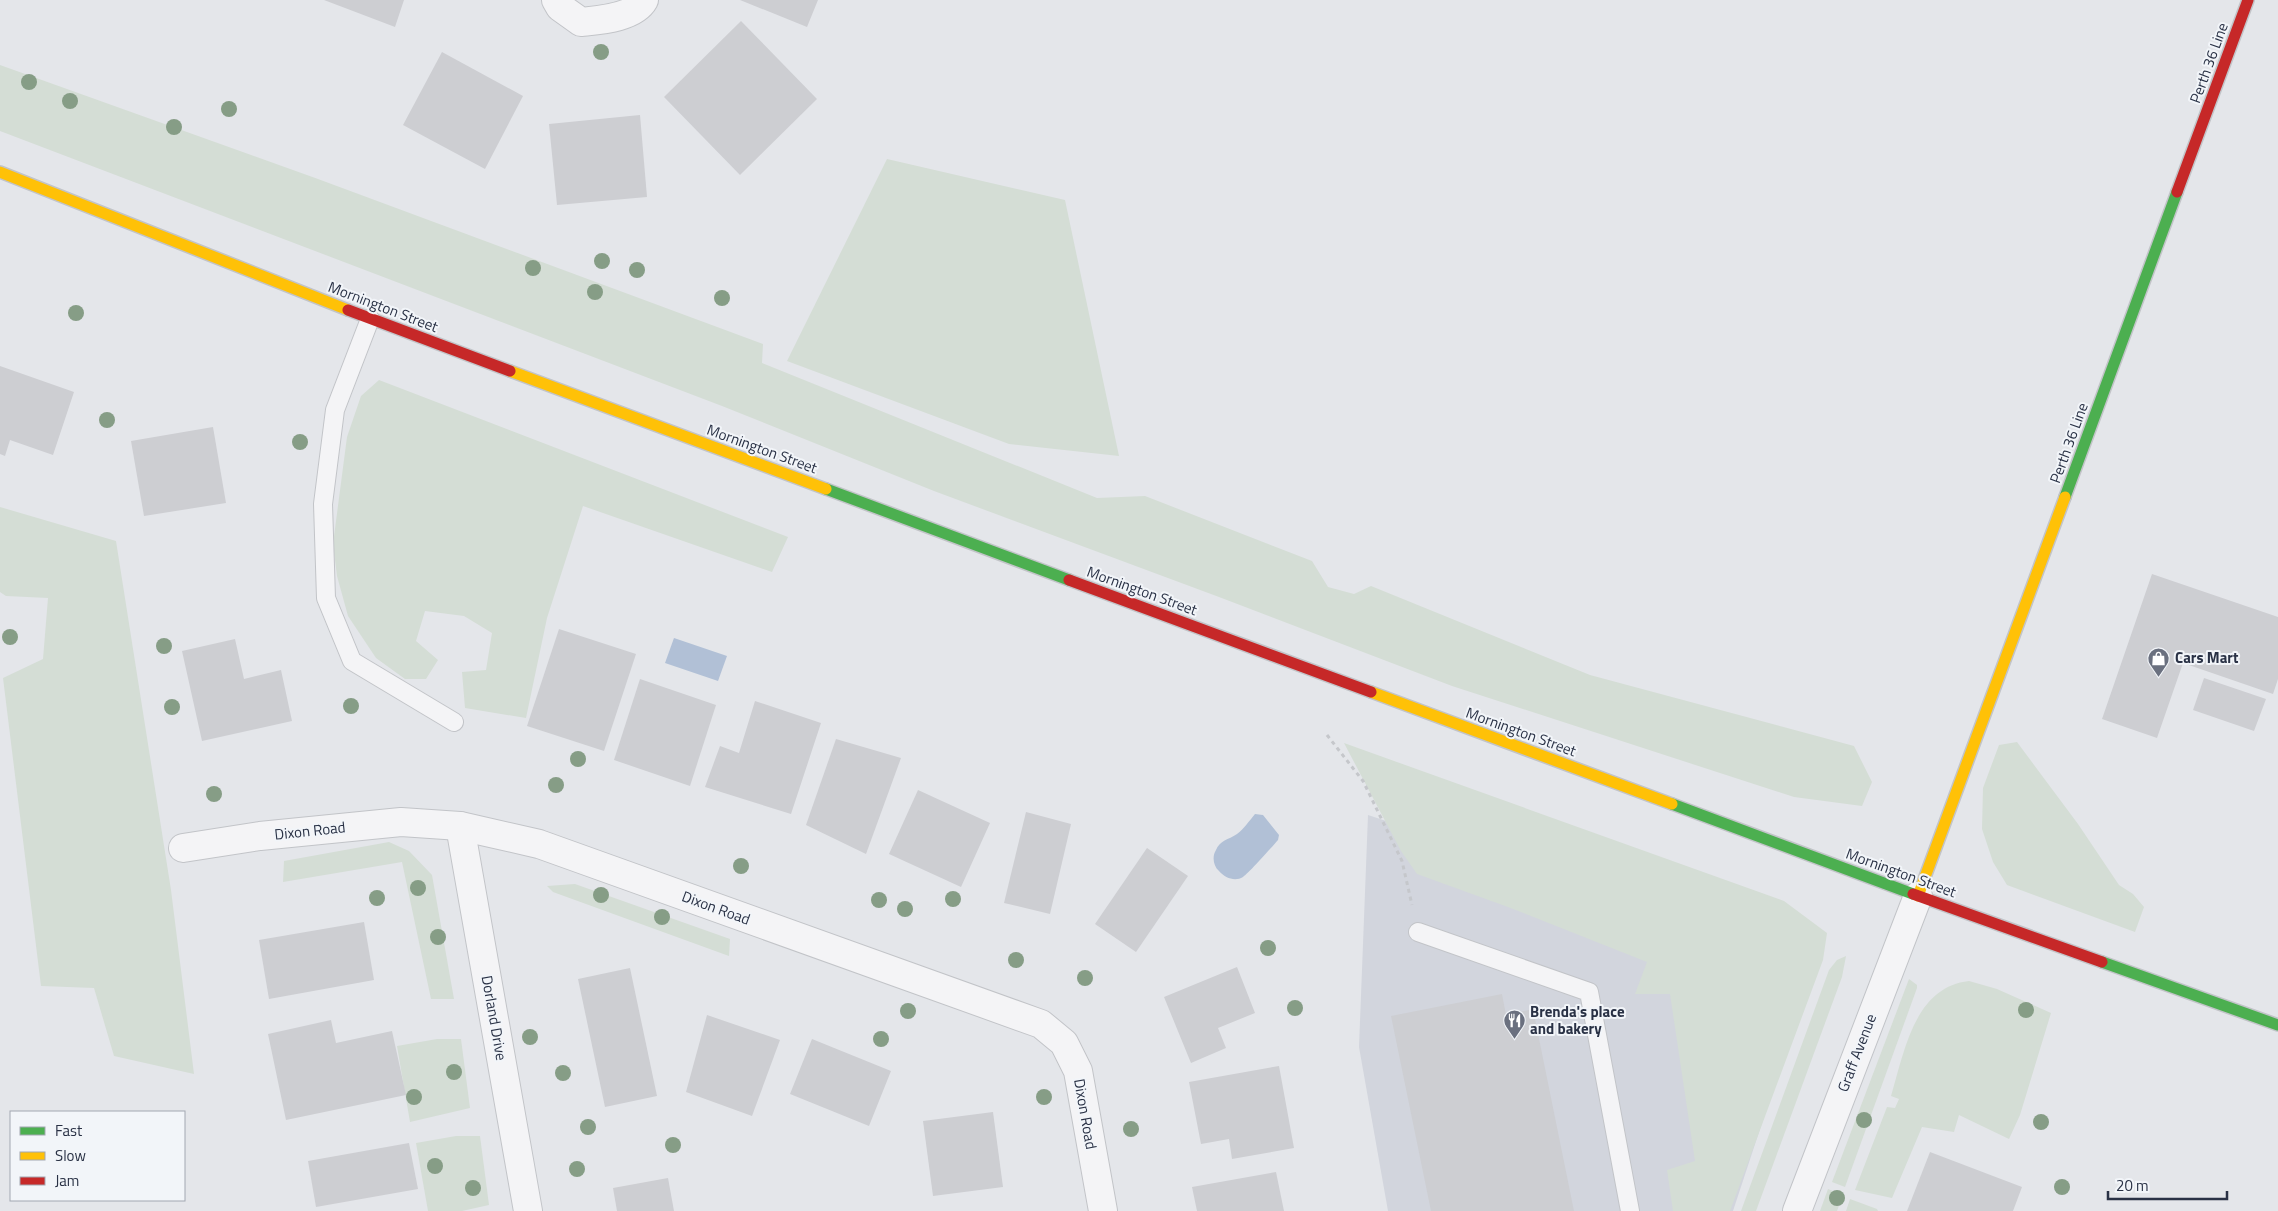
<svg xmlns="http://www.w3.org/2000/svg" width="2278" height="1211" font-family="'Titillium Web',sans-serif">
  <rect width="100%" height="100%" fill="#e4e6ea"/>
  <polygon fill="#d2d5dd" points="1368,815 1815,962 1733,1211 1388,1211 1359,1047"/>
  <g fill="#d4ddd5">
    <polygon points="0,65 318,179 763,344 762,363 1097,498 1145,496 1312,561 1328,587 1354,594 1371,586 1590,675 1854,746 1872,782 1862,806 1794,797 1452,686 1219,597 934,491 722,406 0,131"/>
    <polygon points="887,159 1065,200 1119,456 1009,444 787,361"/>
    <polygon points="379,380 788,537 772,572 583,506 547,618 526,718 465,708 462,672 486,670 492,633 464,616 425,611 416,641 438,660 426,679 405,679 376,658 348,616 337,576 333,544 347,437 361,396"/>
    <polygon points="0,507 116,541 171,890 194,1074 114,1056 94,988 41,986 3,678 43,659 48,598 6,596 0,592"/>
    <polygon points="2017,742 2078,824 2119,885 2133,894 2144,907 2135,932 2007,885 1993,862 1982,829 1983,788 1999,745"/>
    <polygon points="1344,743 1784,901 1827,933 1823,960 1730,1211 1673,1211 1667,1170 1695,1161 1670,994 1635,994 1647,962 1508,907 1417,874 1401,851"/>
    <polygon points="389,842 409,851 432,875 454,999 431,999 402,862 283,882 284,861"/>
    <polygon points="575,884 730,939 729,956 553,892 547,886"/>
    <polygon points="1846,956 1842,977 1756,1211 1741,1211 1829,970 1837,960"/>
    <polygon points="1909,979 1917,985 1917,988 1845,1187 1832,1182"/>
    <path d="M 1969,981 L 1997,989 L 2051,1013 L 2020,1115 L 2009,1139 L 1959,1115 L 1954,1132 L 1922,1127 L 1892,1198 L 1855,1190 L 1887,1107 L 1895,1108 L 1899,1099 L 1891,1096 C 1904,1053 1914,987 1969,981 Z"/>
    <polygon points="437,1039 461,1039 470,1108 410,1122 397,1046"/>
    <polygon points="456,1136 480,1136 489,1205 462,1211 428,1211 416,1143"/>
    <polygon points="1828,1189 1843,1195 1837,1211 1820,1211"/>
    <polygon points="1850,1199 1877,1209 1878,1211 1846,1211"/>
  </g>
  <g fill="#b1c0d6">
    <polygon points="674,638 727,656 718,681 665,663"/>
    <path d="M 1255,814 L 1263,815 L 1279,835 L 1278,840 C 1271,848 1250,872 1243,877 C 1235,882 1225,878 1219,871 C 1213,866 1212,856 1216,850 C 1220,840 1228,840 1237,834 C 1244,829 1249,821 1255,814 Z"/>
  </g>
  <g fill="#cdced2">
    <polygon points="324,0 404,0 395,27"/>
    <polygon points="740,0 818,0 807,27"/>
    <polygon points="741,21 817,99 740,175 664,97"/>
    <polygon points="442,52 523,96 485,169 403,125"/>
    <polygon points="640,115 647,197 557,205 549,124"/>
    <polygon points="0,366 74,392 53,455 10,440 5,456 0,454"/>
    <polygon points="213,427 226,503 144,516 131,441"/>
    <polygon points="2152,574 2278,617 2278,679 2273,694 2183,663 2157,738 2102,719"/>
    <polygon points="559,629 636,654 604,751 527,726"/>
    <polygon points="235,639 244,679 281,670 292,721 202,741 182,651"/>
    <polygon points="2204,678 2266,699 2254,731 2193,710"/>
    <polygon points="640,679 716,705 690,786 614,760"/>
    <polygon points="755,701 821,723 791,814 705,787 720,746 739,753"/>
    <polygon points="836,739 901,758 866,854 806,825"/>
    <polygon points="918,790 990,823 961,887 889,854"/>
    <polygon points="1026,812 1071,824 1050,914 1004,903"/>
    <polygon points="1147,848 1188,876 1136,952 1095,924"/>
    <polygon points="364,922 374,980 269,999 259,940"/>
    <polygon points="1237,967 1255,1013 1218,1028 1226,1048 1191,1063 1164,997"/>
    <polygon points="630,968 657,1096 605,1107 578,979"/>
    <polygon points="1502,994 1506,1015 1533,1009 1574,1211 1431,1211 1391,1016"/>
    <polygon points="707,1015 780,1040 752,1116 686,1092"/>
    <polygon points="331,1020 336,1043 392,1031 406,1095 286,1120 268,1034"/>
    <polygon points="812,1039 891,1071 869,1126 790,1094"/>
    <polygon points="1279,1066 1294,1148 1232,1159 1229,1139 1201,1144 1189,1082"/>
    <polygon points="993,1112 1003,1187 933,1196 923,1121"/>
    <polygon points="409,1143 418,1189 316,1207 308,1161"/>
    <polygon points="1930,1152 2022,1187 2013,1211 1907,1211"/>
    <polygon points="1276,1172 1284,1211 1197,1211 1192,1187"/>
    <polygon points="668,1178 674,1211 617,1211 613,1188"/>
  </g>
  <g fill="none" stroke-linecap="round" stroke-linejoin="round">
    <defs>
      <g id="lane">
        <polyline points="370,319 335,410 323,504 326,598 352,661 454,722"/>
        <polyline points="1418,932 1589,992 1630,1211"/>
      </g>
      <g id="street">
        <path d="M 556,0 L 560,7 L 581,22 C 599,20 634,18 644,0"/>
        <polyline points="460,826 528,1211"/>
        <polyline points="183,848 260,836 401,822 460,826 539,844 1041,1024 1064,1043 1078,1071 1103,1211"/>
        <polyline points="1797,1211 1918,896"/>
      </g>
      <g id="fast">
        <polyline points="826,489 1069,580"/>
        <polyline points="2065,497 2177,192"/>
        <polyline points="1672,804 1913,894"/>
        <polyline points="2102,962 2278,1025"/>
      </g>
      <g id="slow">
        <polyline points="0,172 348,310"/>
        <polyline points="510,371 826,489"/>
        <polyline points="1371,692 1672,804"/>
        <polyline points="1918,896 2065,497"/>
      </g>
      <g id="jam">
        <polyline points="2177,192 2248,0"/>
        <polyline points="348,310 510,371"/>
        <polyline points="1069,580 1371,692"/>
        <polyline points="1913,894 2102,962"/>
      </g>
    </defs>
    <use href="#lane" stroke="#c2c4c8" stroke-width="20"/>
    <use href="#street" stroke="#c2c4c8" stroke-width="30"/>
    <use href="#fast" stroke="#c2c4c8" stroke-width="14"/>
    <use href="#slow" stroke="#c2c4c8" stroke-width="14"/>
    <use href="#jam" stroke="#c2c4c8" stroke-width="14"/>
    <polyline stroke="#c5c7cb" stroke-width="3" stroke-dasharray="4 4" stroke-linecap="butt" points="1327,735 1363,781 1402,861 1412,905"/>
    <use href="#lane" stroke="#f4f4f6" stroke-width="18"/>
    <use href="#street" stroke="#f4f4f6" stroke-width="28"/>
    <use href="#fast" stroke="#4caf50" stroke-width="11"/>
    <use href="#slow" stroke="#ffc107" stroke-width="11"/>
    <use href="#jam" stroke="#c62828" stroke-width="11"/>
  </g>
  <g fill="#869d86">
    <circle cx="601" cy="52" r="8"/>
    <circle cx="29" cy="82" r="8"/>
    <circle cx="70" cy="101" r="8"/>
    <circle cx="229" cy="109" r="8"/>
    <circle cx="174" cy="127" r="8"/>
    <circle cx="602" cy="261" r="8"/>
    <circle cx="533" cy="268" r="8"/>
    <circle cx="637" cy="270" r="8"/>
    <circle cx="595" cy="292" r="8"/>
    <circle cx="722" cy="298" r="8"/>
    <circle cx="76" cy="313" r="8"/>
    <circle cx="107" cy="420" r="8"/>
    <circle cx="300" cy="442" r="8"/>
    <circle cx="10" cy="637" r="8"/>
    <circle cx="164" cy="646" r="8"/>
    <circle cx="351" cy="706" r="8"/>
    <circle cx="172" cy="707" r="8"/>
    <circle cx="578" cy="759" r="8"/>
    <circle cx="556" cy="785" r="8"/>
    <circle cx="214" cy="794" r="8"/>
    <circle cx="741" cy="866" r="8"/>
    <circle cx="418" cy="888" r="8"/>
    <circle cx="601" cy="895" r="8"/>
    <circle cx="377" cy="898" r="8"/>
    <circle cx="953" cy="899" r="8"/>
    <circle cx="879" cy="900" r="8"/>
    <circle cx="905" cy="909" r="8"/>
    <circle cx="662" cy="917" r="8"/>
    <circle cx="438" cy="937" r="8"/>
    <circle cx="1268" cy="948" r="8"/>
    <circle cx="1016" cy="960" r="8"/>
    <circle cx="1085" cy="978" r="8"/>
    <circle cx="1295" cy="1008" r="8"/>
    <circle cx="2026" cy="1010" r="8"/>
    <circle cx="908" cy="1011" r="8"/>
    <circle cx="530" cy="1037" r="8"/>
    <circle cx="881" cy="1039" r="8"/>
    <circle cx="454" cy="1072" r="8"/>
    <circle cx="563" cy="1073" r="8"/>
    <circle cx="414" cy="1097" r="8"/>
    <circle cx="1044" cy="1097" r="8"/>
    <circle cx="1864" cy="1120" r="8"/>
    <circle cx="2041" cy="1122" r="8"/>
    <circle cx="588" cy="1127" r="8"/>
    <circle cx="1131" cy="1129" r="8"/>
    <circle cx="673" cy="1145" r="8"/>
    <circle cx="435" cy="1166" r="8"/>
    <circle cx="577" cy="1169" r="8"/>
    <circle cx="2062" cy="1187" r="8"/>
    <circle cx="473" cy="1188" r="8"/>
    <circle cx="1837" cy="1198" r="8"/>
  </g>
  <defs>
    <symbol id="shop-pin" viewBox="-11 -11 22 30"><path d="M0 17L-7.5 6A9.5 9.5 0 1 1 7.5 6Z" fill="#6a707f" stroke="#f2f5f9"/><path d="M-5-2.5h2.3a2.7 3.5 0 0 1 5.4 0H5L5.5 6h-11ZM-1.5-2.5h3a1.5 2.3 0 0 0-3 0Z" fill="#fff"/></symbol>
    <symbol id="restaurant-pin" viewBox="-11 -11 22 30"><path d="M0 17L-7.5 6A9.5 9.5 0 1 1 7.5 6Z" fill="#6a707f" stroke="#f2f5f9"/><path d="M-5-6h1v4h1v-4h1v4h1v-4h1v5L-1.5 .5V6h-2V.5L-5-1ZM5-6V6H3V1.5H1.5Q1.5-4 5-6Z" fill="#fff"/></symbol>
  </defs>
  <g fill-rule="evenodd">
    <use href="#shop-pin" x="2146" y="646" width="25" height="34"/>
    <use href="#restaurant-pin" x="1502" y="1008" width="25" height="34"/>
  </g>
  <g text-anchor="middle" stroke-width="4" stroke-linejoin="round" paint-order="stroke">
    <g font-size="15" fill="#293145" stroke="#f2f5f9">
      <text transform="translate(2209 63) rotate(-70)" y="5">Perth 36 Line</text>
      <text transform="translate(383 307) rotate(21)" y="5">Mornington Street</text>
      <text transform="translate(2069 443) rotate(-70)" y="5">Perth 36 Line</text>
      <text transform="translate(762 449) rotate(20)" y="5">Mornington Street</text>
      <text transform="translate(1142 591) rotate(20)" y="5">Mornington Street</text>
      <text transform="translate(1521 732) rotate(20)" y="5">Mornington Street</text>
      <text transform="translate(310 831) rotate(-6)" y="5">Dixon Road</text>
      <text transform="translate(1901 873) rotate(20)" y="5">Mornington Street</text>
      <text transform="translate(716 908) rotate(20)" y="5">Dixon Road</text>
      <text transform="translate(494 1018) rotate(80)" y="5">Dorland Drive</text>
      <text transform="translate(1857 1053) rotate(-69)" y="5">Graff Avenue</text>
      <text transform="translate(1085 1114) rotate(80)" y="5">Dixon Road</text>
    </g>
    <g font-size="15" font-weight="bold" fill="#293145" stroke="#f2f5f9" text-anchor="start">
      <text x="2175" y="663">Cars Mart</text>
      <text x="1530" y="1017">Brenda's place<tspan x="1530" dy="17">and bakery</tspan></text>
    </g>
  </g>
  <rect x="10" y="1111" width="175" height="90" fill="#f2f5f9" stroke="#a2a7b1"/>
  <rect x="20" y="1127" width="25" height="8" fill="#4caf50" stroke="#a2a7b1"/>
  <text x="55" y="1136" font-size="15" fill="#293145">Fast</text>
  <rect x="20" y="1152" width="25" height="8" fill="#ffc107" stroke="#a2a7b1"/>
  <text x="55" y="1161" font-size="15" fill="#293145">Slow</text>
  <rect x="20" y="1177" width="25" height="8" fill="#c62828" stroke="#a2a7b1"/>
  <text x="55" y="1186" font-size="15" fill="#293145">Jam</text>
  <path d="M2108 1191v8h119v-8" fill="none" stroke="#293145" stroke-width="2.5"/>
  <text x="2116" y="1191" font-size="15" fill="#293145" stroke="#f2f5f9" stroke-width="4" paint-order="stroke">20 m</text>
</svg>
